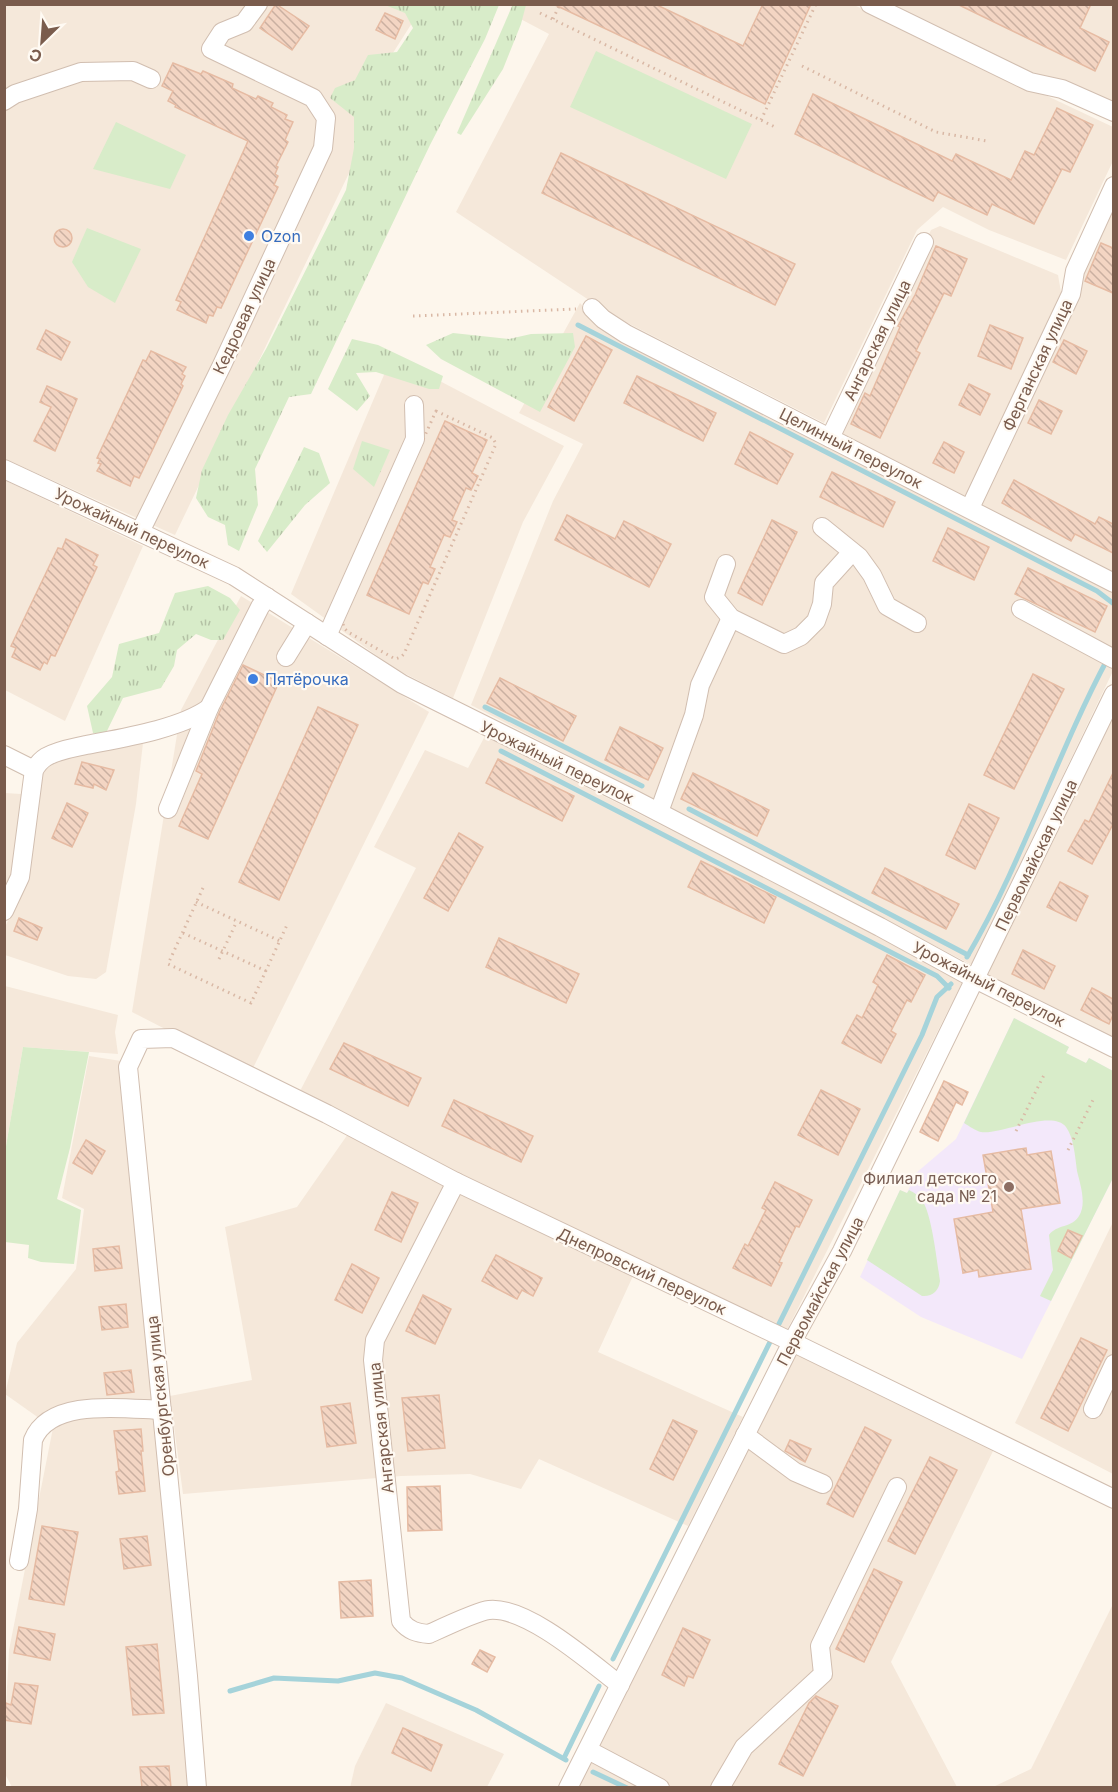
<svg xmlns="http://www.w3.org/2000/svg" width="1118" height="1792" font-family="Inter,sans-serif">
  <defs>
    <pattern id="grass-tufts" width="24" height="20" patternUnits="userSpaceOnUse" patternTransform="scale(1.5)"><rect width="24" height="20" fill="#d8ecc9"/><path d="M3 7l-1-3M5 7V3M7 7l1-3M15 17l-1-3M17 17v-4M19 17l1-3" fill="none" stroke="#b4c2a5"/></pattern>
    <pattern id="building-back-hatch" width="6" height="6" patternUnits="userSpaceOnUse" patternTransform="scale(1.5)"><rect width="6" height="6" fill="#f3d5c3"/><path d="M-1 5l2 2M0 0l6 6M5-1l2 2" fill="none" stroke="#cab0a1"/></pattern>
  </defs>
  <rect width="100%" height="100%" fill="#fdf6ec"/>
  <g fill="#f5e8da">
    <polygon points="405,4 419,12 358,108 375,119 175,535 5,459 5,5"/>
    <polygon points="515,5 854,5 1113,127 1113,161 1066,260 989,230 943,207 917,230 824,423 610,314 456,212 549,34 511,14"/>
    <polygon points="886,5 1113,5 1113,105 1031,75"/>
    <polygon points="1113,206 1113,576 977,506"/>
    <polygon points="940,226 1058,275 1062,298 965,500 841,439 841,426 931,230"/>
    <polygon points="580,303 597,322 1113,590 1113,671 972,965 471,705 553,501 583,444 519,413"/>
    <polygon points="392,356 564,446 523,522 453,698 394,668 291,594"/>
    <polygon points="4,480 143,546 65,721 5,690"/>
    <polygon points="241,596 429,712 252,1070 173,1033 132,1012 181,710"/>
    <polygon points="1113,715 1113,1039 986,976"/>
    <polygon points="485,736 876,934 962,983 787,1330 459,1174 300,1091 416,868 374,847 425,750 468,768"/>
    <polygon points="143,743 136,804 106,972 96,979 68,976 5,955 4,929 28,880 41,777 45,771 52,763 72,754"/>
    <polygon points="5,793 21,794 19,845 5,899"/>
    <polygon points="5,986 118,1015 115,1032 118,1054 23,1047 5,1152"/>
    <polygon points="89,1056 121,1061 191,1787 12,1787 4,1772 5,1724 9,1650 53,1428 5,1394 17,1343 76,1269 84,1209 62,1198"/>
    <polygon points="348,1134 633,1276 598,1352 743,1417 688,1526 539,1459 521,1489 470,1474 401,1476 183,1494 170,1396 252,1380 225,1227 297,1207"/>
    <polygon points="1113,1222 1113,1474 1015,1423"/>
    <polygon points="797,1350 995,1447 891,1662 957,1787 578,1788"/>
    <polygon points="1113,1604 1113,1787 993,1787 1031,1769"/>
    <polygon points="386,1703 504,1754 487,1787 350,1788 355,1766"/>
  </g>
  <polygon fill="#f3e8fa" points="1014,1018 1069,1047 1066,1053 1086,1063 1089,1058 1113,1071 1113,1178 1022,1359 921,1317 860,1277 900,1190 907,1193 916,1173 956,1139"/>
  <g fill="url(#grass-tufts)">
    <polygon points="513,4 526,5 521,24 503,69 461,135 457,133"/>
    <polygon points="385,5 499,5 485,39 430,145 311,394 289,397 255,469 258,505 239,551 228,545 225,525 208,517 196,498 202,470 228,415 266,349 346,190 354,148 354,117 330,98 335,88 355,80 368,55 397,52 413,28 405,13"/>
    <polygon points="453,333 509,339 531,334 573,333 575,347 540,412 441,359 426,345"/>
    <polygon points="352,339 378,345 443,376 439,389 429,389 376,372 356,373 370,396 357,411 328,389"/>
    <polygon points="362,441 390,450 374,487 353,469"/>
    <polygon points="304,447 319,453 330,483 305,505 267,552 258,541"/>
    <polygon points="208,586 230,598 240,610 223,640 211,640 196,634 177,650 174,666 161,688 123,698 106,733 93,733 87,706 112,677 119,644 159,633 175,593"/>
  </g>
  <g fill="#d8ecc9">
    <polygon points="596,51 752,124 726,179 570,107"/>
    <polygon points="116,122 186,155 170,189 93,169"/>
    <polygon points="87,228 141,249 115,303 88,287 72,262"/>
    <path d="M 1014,1018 L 1069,1047 L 1066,1053 L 1086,1063 L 1089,1058 L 1113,1071 L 1113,1178 L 1051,1301 L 1040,1296 L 1053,1270 L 1049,1235 C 1057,1224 1072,1228 1079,1216 C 1087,1203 1080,1184 1077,1171 C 1075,1157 1074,1138 1066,1127 C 1052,1109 1000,1135 981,1132 C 976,1131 969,1126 964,1123 Z"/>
    <polygon points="23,1047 89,1052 70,1148 57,1199 81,1210 74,1264 41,1262 28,1258 29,1245 5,1242 5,1152"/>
    <path d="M 900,1190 L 907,1193 L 909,1190 C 915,1193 919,1196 923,1202 C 932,1216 937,1262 940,1281 C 939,1291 932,1297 922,1296 L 867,1260 Z"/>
  </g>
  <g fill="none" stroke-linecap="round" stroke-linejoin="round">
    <g stroke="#a5d3da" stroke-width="5">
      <polyline points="578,325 1097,591 1114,604"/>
      <polyline points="485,707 642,786"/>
      <polyline points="501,751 937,976 949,988"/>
      <polyline points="689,809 968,955"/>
      <path d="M 967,957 C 1023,862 1056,755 1108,658"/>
      <polyline points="613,1659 922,1035 937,997 951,984"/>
      <polyline points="230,1691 274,1678 338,1681 375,1673 402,1678 476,1710 566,1760"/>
      <polyline points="564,1758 599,1686"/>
      <polyline points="593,1772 627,1788"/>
    </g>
  </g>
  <g fill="url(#building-back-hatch)" stroke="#e6bba3" stroke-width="1.5">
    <polygon points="276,4 309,26 292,50 260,28"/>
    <polygon points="553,4 655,4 743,46 763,4 811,4 765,104"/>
    <polygon points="957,4 1091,4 1080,28 1109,42 1095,71"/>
    <polygon points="385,13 403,21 395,39 376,30"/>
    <polygon points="173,63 201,74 203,71 233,84 232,88 256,99 258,96 273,103 271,107 287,115 285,119 293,122 285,140 288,142 276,166 278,167 275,174 278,176 274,185 278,187 221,308 217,307 213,316 209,315 206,323 177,310 181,302 176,300 248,141 175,107 176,105 168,101 173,91 162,86"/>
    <polygon points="813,94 952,161 956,154 1011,180 1025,151 1034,155 1057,108 1093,125 1070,172 1062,169 1034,224 992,204 987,215 938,192 933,201 795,134"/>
    <polygon points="561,153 795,264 775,305 542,193"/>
    <circle cx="63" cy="238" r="9"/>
    <polygon points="1101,243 1113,248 1113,293 1085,281"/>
    <polygon points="936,246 967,259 951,296 944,293 916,351 920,353 880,438 851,424 865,393 870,396 900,327 898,326 915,295"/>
    <polygon points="990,325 1023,338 1011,369 978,356"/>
    <polygon points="46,330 70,342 61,360 37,349"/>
    <polygon points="586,336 612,350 574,421 548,407"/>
    <polygon points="1064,340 1087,351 1076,374 1053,362"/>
    <polygon points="151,351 186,367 182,374 185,376 181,384 183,386 139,478 134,476 130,486 97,471 101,464 98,463 100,459 97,458 143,360 146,361"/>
    <polygon points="637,376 716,413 703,441 624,403"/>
    <polygon points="969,384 990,394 980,415 959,405"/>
    <polygon points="47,386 77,399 55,451 34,441 51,407 40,402"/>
    <polygon points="1039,400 1062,411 1051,434 1028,423"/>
    <polygon points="445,421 487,440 472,473 478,476 471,490 466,488 452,520 457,522 450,537 444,535 430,567 435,569 428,584 423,582 409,614 367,595"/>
    <polygon points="750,432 793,454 777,484 735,464"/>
    <polygon points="944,442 964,452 954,473 933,463"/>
    <polygon points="832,472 895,502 883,527 820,497"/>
    <polygon points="1014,480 1095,524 1099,517 1113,524 1113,553 1075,534 1071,541 1002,503"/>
    <polygon points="567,515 615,539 624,521 671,544 649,587 555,540"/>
    <polygon points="772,520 797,532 762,605 738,593"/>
    <polygon points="948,528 989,547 974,580 933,561"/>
    <polygon points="66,539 98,555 93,565 97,567 55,656 51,655 47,664 44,662 40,670 12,657 16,648 11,646 58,548 62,549"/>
    <polygon points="1028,568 1107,606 1095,632 1015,594"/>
    <polygon points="243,665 279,682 208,839 179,826 202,774 196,771 219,713"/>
    <polygon points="1033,674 1064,689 1014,789 984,775"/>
    <polygon points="500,678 576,716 563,741 487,703"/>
    <polygon points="318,707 358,725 279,900 239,882"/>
    <polygon points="620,727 663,748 648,780 605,760"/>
    <polygon points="498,759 574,796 562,821 486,783"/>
    <polygon points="82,762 114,770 106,790 94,784 93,788 75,784"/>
    <polygon points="693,773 769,810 757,836 681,799"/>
    <polygon points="1113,773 1113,824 1092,864 1068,851 1085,820 1089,822"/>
    <polygon points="67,803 88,813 72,847 52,838"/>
    <polygon points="969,804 999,818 975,869 946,855"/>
    <polygon points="459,833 483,847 448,911 424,898"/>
    <polygon points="701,861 776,897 764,923 688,887"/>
    <polygon points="885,868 959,904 946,929 872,893"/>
    <polygon points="1060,882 1088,896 1076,921 1047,907"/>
    <polygon points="19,918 42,928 37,940 14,931"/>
    <polygon points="499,938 579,974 566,1003 486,967"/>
    <polygon points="1023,950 1055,966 1044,989 1012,974"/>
    <polygon points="887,955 925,975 911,1002 907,1000 891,1031 896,1034 881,1063 842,1043 857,1015 862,1018 878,985 873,982"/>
    <polygon points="1092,988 1113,999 1113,1015 1109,1024 1081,1010"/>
    <polygon points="344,1043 421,1078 408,1106 330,1069"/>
    <polygon points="944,1081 968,1092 962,1105 956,1102 938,1141 920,1132"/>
    <polygon points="821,1090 860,1109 838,1155 798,1135"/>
    <polygon points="454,1100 533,1136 521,1162 442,1126"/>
    <polygon points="86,1140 105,1151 92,1174 73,1163"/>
    <polygon points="1026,1148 1027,1155 1051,1151 1060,1203 1021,1209 1031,1269 979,1277 978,1270 963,1273 954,1219 993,1212 983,1155"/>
    <polygon points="775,1182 812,1200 799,1227 796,1226 779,1262 782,1263 771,1286 733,1268 745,1244 748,1246 766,1210 762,1208"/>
    <polygon points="392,1192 418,1203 401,1242 375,1230"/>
    <polygon points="1068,1230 1082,1236 1071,1258 1058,1251"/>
    <polygon points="119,1246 122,1268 95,1271 93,1249"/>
    <polygon points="496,1255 542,1278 533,1296 522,1290 517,1299 482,1281"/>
    <polygon points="352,1264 379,1278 362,1313 335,1300"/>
    <polygon points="423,1295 451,1309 435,1344 406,1331"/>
    <polygon points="126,1304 128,1327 102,1330 99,1307"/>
    <polygon points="1081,1338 1107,1350 1068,1431 1041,1418"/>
    <polygon points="131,1370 134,1392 107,1395 104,1373"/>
    <polygon points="439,1395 445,1448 408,1451 402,1398"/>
    <polygon points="350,1403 356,1443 327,1447 321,1407"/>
    <polygon points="673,1420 697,1431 673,1480 650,1469"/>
    <polygon points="865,1427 891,1440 853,1517 827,1504"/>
    <polygon points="141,1429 143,1451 141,1451 145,1491 119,1494 116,1472 119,1471 114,1431"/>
    <polygon points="790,1440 811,1449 805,1462 785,1451"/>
    <polygon points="930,1457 957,1470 915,1554 888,1541"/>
    <polygon points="440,1486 442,1530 408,1531 407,1487"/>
    <polygon points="42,1526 78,1532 64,1605 29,1599"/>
    <polygon points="147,1536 151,1565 124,1569 120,1539"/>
    <polygon points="874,1569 902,1582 864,1662 836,1649"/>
    <polygon points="371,1580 373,1616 341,1618 339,1582"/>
    <polygon points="19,1627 55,1634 50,1660 14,1653"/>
    <polygon points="683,1628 710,1640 693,1678 688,1676 684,1686 662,1675"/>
    <polygon points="157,1644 164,1713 133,1715 126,1647"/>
    <polygon points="480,1650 495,1657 487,1672 472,1664"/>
    <polygon points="15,1683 38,1686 31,1724 4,1720 6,1703 11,1705"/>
    <polygon points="816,1696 838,1706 803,1776 779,1764 809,1703"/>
    <polygon points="403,1728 442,1745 431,1771 392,1753"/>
    <polygon points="169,1766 171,1788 142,1788 140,1767"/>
  </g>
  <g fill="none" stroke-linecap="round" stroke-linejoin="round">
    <defs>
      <g id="minor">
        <polyline points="870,4 1030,82 1062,89 1114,112"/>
        <polyline points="4,101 15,94 81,72 133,71 151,79"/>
        <polyline points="592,308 603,319 626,334 1114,583"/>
        <polyline points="830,438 924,242"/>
        <polyline points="4,469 234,576 402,684 635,800 880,927 975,979 1114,1048"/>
        <polyline points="970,508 1071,294 1075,271 1114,186"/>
        <polyline points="822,527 859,557 872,575 887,606 917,623"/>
        <polyline points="140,532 222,365 323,148 326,118 313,98 211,49 222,32 244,23 258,4"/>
        <polyline points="726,564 714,597 731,618 784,644 801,636 816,621 822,604 824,583 852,552"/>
        <polyline points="1021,609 1114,659"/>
        <polyline points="327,636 415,439 414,405"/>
        <polyline points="286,657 307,623"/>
        <polyline points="4,755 34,770"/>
        <polyline points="168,809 209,708"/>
        <polyline points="659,812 694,715 700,685 731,618"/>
        <path d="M 4,911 L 20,877 L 34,770 C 37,765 41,760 46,757 C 58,750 73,748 86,745 C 122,738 180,729 209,708 L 260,607 L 267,597"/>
        <path d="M 456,1182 L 375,1340 L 373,1360 L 401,1621 C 409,1631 417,1633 429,1634 C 442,1628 478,1611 489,1610 C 527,1606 591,1663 620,1685"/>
        <polyline points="1093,1409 1114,1364"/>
        <polyline points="745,1435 795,1472 823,1484"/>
        <path d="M 19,1561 L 28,1509 L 33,1440 C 50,1397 125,1409 162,1410"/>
        <polyline points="588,1750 660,1788"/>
        <polyline points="197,1788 188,1676 128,1067 141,1039 173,1038 327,1114 456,1182 792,1342 1114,1499"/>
        <polyline points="568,1788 792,1342 842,1251 1114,694"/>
        <polyline points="720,1788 744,1747 823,1674 820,1646 897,1487"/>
      </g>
    </defs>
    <use href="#minor" stroke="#d1beb0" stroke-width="20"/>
    <g stroke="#d9b8a5" stroke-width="3" stroke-dasharray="1.5 4.5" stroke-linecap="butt">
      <polyline points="540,13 775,127"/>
      <polyline points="553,19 560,4"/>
      <polyline points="802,66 936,132 987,141"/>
      <polyline points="761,120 816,4"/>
      <polyline points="413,316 576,309"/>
      <polygon points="436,411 493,438 496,444 404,654 401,657 395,659 348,632 344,628 342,619"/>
      <polyline points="203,888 168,964 251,1003 287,925"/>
      <polyline points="196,902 280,941"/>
      <polyline points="183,933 266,971"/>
      <polyline points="219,959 237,921"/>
      <polyline points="1016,1131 1045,1073"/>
      <polyline points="1068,1150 1094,1098"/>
    </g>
    <use href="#minor" stroke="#fff" stroke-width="18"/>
  </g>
  <g fill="#3f7fe0" stroke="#fffaf3" stroke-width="2">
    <circle cx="249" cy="236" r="6"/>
    <circle cx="253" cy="679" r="6"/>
  </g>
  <circle fill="#8d6e63" stroke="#fffaf3" stroke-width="2" cx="1009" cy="1187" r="6"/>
  <g text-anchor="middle" stroke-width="4.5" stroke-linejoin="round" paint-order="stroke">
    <g font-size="16" fill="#366cbe" stroke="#fffaf3" text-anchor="start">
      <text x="261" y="242">Ozon</text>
      <text x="265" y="685">Пятёрочка</text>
    </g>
    <g font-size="16" fill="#7a5c4d" stroke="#fffaf3">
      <text transform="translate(244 316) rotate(-65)" y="6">Кедровая улица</text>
      <text transform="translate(877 340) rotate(-64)" y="6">Ангарская улица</text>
      <text transform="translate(1037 365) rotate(-65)" y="6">Ферганская улица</text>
      <text transform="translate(851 448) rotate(27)" y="6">Целинный переулок</text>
      <text transform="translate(132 528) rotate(25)" y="6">Урожайный переулок</text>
      <text transform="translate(557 762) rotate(26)" y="6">Урожайный переулок</text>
      <text transform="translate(1036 855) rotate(-64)" y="6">Первомайская улица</text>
      <text transform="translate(989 984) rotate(27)" y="6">Урожайный переулок</text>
      <text transform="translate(642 1271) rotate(25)" y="6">Днепровский переулок</text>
      <text transform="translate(820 1291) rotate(-62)" y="6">Первомайская улица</text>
      <text transform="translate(160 1396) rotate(-96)" y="6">Оренбургская улица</text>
      <text transform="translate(381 1428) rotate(-96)" y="6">Ангарская улица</text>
    </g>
    <g font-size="16" fill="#785e54" stroke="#fffaf3" text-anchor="end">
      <text x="997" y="1184">Филиал детского<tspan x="997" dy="18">сада № 21</tspan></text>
    </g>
  </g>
  <rect width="1118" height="1792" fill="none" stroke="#7a5c4d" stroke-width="12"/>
  <g transform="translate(42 42) rotate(205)" stroke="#fffaf3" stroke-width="4.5" paint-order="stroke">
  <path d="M0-4.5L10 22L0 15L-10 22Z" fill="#7a5c4d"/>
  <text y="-9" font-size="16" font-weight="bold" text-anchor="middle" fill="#7a5c4d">С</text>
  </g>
</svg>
